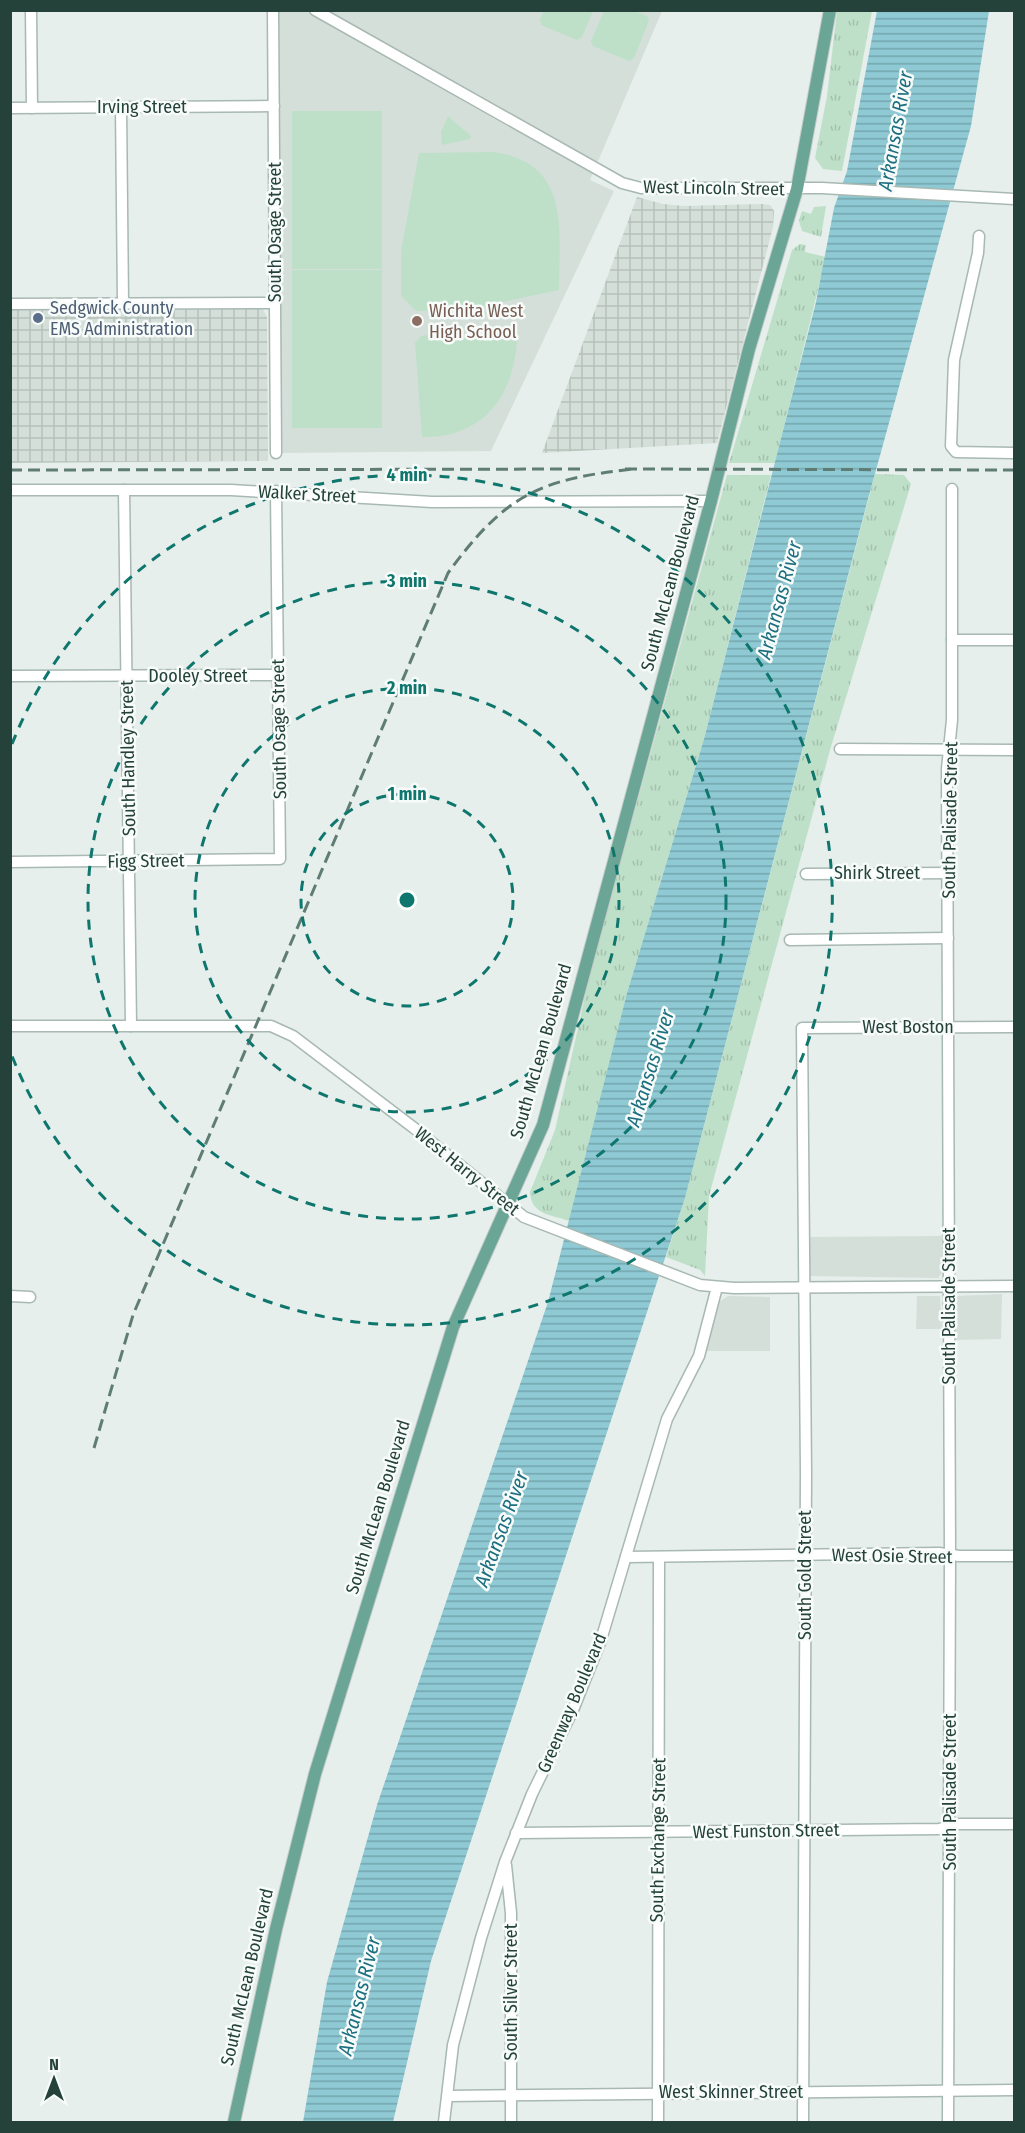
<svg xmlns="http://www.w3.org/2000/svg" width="1025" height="2133" font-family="'Fira Sans Condensed',sans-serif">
  <defs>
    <pattern id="industrial-grid" width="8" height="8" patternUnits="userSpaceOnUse" patternTransform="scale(1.5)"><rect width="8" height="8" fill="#d4dfda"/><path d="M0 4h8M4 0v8" fill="none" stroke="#b6c1bc"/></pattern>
    <pattern id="grass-tufts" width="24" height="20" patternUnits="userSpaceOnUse" patternTransform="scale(1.5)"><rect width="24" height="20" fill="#bfe0c8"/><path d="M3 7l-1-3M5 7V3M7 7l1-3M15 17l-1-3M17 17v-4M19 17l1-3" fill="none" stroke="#a4c1ad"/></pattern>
    <pattern id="water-rules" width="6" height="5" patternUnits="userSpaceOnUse" patternTransform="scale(1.5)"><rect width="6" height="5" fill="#8ec9d4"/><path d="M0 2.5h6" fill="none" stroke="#74a5ad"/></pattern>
  </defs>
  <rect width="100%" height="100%" fill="#e6efeb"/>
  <g fill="#d4dfda">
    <polygon points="277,11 662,11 590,180 614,191 491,451 282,453"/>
    <polygon points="942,1236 943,1271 938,1278 808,1276 806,1237"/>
    <polygon points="1002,1294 1001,1339 954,1340 954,1299 957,1296"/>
    <polygon points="728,1296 770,1297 770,1351 706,1351 719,1302"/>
    <polygon points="917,1296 940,1296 942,1329 916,1329"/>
  </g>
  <g fill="url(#industrial-grid)">
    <polygon points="637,197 663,204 684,206 762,204 770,205 774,211 773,227 717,443 542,453"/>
    <polygon points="263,309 267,317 268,461 11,463 11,310"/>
  </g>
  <g fill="url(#grass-tufts)">
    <polygon points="837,11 872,11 842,171 823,169 815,158 827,96"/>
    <polygon points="826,206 821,237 802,231 799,221 802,211 811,214 814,207"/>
    <polygon points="800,244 806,245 805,252 826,257 775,463 729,463 792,250"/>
    <polygon points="875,474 904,475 911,484 830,750 709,1196 705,1276 700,1270 666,1257 685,1198"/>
    <path d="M 727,475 L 771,475 L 704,739 L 627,993 L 570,1221 C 552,1215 531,1215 530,1192 L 555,1130 L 591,970 Z"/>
  </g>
  <g fill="#bfe0c8">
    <polygon points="544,10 593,10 593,11 582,37 577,40 541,25 540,19"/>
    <polygon points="604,11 634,11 647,16 649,21 634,58 629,61 593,46 591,41"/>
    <rect x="292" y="111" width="90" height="158"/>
    <polygon points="448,116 471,136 470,139 442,145 441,132"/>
    <path d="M 492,152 C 572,161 559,231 559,290 L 465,310 L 416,311 L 401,296 L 401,251 L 419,153 Z"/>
    <rect x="292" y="270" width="90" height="158"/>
    <path d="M 428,335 L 517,341 C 513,398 482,438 422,437 L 415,343 L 421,336 Z"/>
  </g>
  <polygon fill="url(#water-rules)" points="877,11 989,11 971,126 868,499 685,1198 431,1961 393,2122 303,2122 327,1982 377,1805 548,1302 627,993 704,739 816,302 834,208 847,171"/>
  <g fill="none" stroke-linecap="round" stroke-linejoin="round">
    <defs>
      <g id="minor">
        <polyline points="31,10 32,108"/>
        <polyline points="273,10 276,453"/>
        <polyline points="315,10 622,183 641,188 822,188 1014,199"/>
        <polyline points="121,107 123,303"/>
        <polyline points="10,108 274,106"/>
        <polyline points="979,236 978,253 954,360 951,446 956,452 1014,453"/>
        <polyline points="10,304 275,303"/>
        <polyline points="10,490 231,490 432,502 711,501"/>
        <polyline points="124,490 131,1026"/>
        <polyline points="952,640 1014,640"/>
        <polyline points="10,676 278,675"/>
        <polyline points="840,749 1014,750"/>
        <polyline points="10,862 280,859 276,491"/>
        <polyline points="806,874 948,873"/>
        <polyline points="790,940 948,938"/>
        <polyline points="10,1026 271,1026 293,1036 414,1128 524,1217 700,1285 734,1288 1014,1286"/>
        <polyline points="10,1296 30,1297"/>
        <polyline points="626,1557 939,1553 959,1556 1014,1556"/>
        <polyline points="516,1833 939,1829 958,1824 1014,1824"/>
        <polyline points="506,1865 511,1913 511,2122"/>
        <polyline points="448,2096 1014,2090"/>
        <polyline points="444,2122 453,2045 481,1938 505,1862 532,1794 573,1710 601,1640 667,1419 699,1356 717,1287"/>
        <polyline points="658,2122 659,1557"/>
        <polyline points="803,2122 806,1473 802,1028 1014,1027"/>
        <polyline points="948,2122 950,1555 947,769 952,720 952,489"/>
      </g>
      <polyline id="major" points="234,2122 276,1929 315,1774 453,1327 543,1125 711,501 749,349 797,189 830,10"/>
    </defs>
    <use href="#minor" stroke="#a8b8b2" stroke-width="13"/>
    <use href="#major" stroke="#c2cac8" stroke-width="14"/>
    <use href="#minor" stroke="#fff" stroke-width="10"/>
    <use href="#major" stroke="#6aa596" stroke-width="12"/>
    <g stroke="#5f7d75" stroke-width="3" stroke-dasharray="12 6" stroke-linecap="butt">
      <polyline points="625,469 1014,470"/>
      <polyline points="10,470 586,469"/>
      <path d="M 94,1448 L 133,1315 L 448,573 C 505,495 539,479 634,469"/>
    </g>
  </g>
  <g fill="none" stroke="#0f766e" stroke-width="3" stroke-dasharray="10 8">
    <circle cx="407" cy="900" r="106"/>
    <circle cx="407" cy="900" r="212"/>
    <circle cx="407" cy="900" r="319"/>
    <path d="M12 744A425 425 0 1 1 12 1056"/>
  </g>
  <circle fill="#5c6f8a" stroke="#f7fbf9" stroke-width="2" cx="38" cy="318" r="6"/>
  <circle fill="#8d6e63" stroke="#f7fbf9" stroke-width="2" cx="417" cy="321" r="6"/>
  <g text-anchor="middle" stroke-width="5" stroke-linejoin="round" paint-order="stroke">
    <g font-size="18" fill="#24423a" stroke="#f7fbf9">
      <text x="142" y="113">Irving Street</text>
      <text transform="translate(714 188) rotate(1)" y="6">West Lincoln Street</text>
      <text transform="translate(275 232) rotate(-90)" y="6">South Osage Street</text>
      <text transform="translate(307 494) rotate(3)" y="6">Walker Street</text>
      <text transform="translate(670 583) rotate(-75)" y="6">South McLean Boulevard</text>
      <text x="198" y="682">Dooley Street</text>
      <text transform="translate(279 729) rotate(-91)" y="6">South Osage Street</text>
      <text transform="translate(128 758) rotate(-91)" y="6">South Handley Street</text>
      <text transform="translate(950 820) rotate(-89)" y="6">South Palisade Street</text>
      <text transform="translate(146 861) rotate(-1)" y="6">Figg Street</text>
      <text x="877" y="879">Shirk Street</text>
      <text x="908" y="1033">West Boston</text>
      <text transform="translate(541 1051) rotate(-74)" y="6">South McLean Boulevard</text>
      <text transform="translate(467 1171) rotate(39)" y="6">West Harry Street</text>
      <text transform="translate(949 1306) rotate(-90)" y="6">South Palisade Street</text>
      <text transform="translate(378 1507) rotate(-73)" y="6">South McLean Boulevard</text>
      <text transform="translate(892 1556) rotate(1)" y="6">West Osie Street</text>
      <text transform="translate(805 1575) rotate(-90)" y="6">South Gold Street</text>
      <text transform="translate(572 1703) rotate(-67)" y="6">Greenway Boulevard</text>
      <text transform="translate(950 1792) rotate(-90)" y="6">South Palisade Street</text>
      <text transform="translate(766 1831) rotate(-1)" y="6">West Funston Street</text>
      <text transform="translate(658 1840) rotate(-89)" y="6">South Exchange Street</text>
      <text transform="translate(247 1977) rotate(-77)" y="6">South McLean Boulevard</text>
      <text transform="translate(511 1992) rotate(-90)" y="6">South Silver Street</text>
      <text x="731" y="2098">West Skinner Street</text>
    </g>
    <g font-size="18" fill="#4e5e75" stroke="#f7fbf9" text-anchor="start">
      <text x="50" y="314">Sedgwick County<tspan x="50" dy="21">EMS Administration</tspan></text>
    </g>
    <g font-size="18" fill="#785e54" stroke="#f7fbf9" text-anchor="start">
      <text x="429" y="317">Wichita West<tspan x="429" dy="21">High School</tspan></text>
    </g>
    <g font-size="20" font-style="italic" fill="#1c6f80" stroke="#f7fbf9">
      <text transform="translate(895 131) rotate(-80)" y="7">Arkansas River</text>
      <text transform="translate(779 600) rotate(-75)" y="7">Arkansas River</text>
      <text transform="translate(650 1068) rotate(-73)" y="7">Arkansas River</text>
      <text transform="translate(501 1529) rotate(-70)" y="7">Arkansas River</text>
      <text transform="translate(359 1996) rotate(-76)" y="7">Arkansas River</text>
    </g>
  </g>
  <circle cx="407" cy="900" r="9" fill="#0f766e" stroke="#f7fbf9" stroke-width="3"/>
  <g font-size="18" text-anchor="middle" font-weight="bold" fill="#0f766e" stroke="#f7fbf9" stroke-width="5" stroke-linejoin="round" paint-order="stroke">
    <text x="407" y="481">4 min</text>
    <text x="407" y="587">3 min</text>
    <text x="407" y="694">2 min</text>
    <text x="407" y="800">1 min</text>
  </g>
  <rect width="1025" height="2133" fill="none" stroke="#24423a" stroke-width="24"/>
  <g transform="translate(54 2079)" stroke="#f7fbf9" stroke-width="4.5" paint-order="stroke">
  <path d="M0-4.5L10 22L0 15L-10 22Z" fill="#24423a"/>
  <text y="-9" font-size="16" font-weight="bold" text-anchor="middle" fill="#24423a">N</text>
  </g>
</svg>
